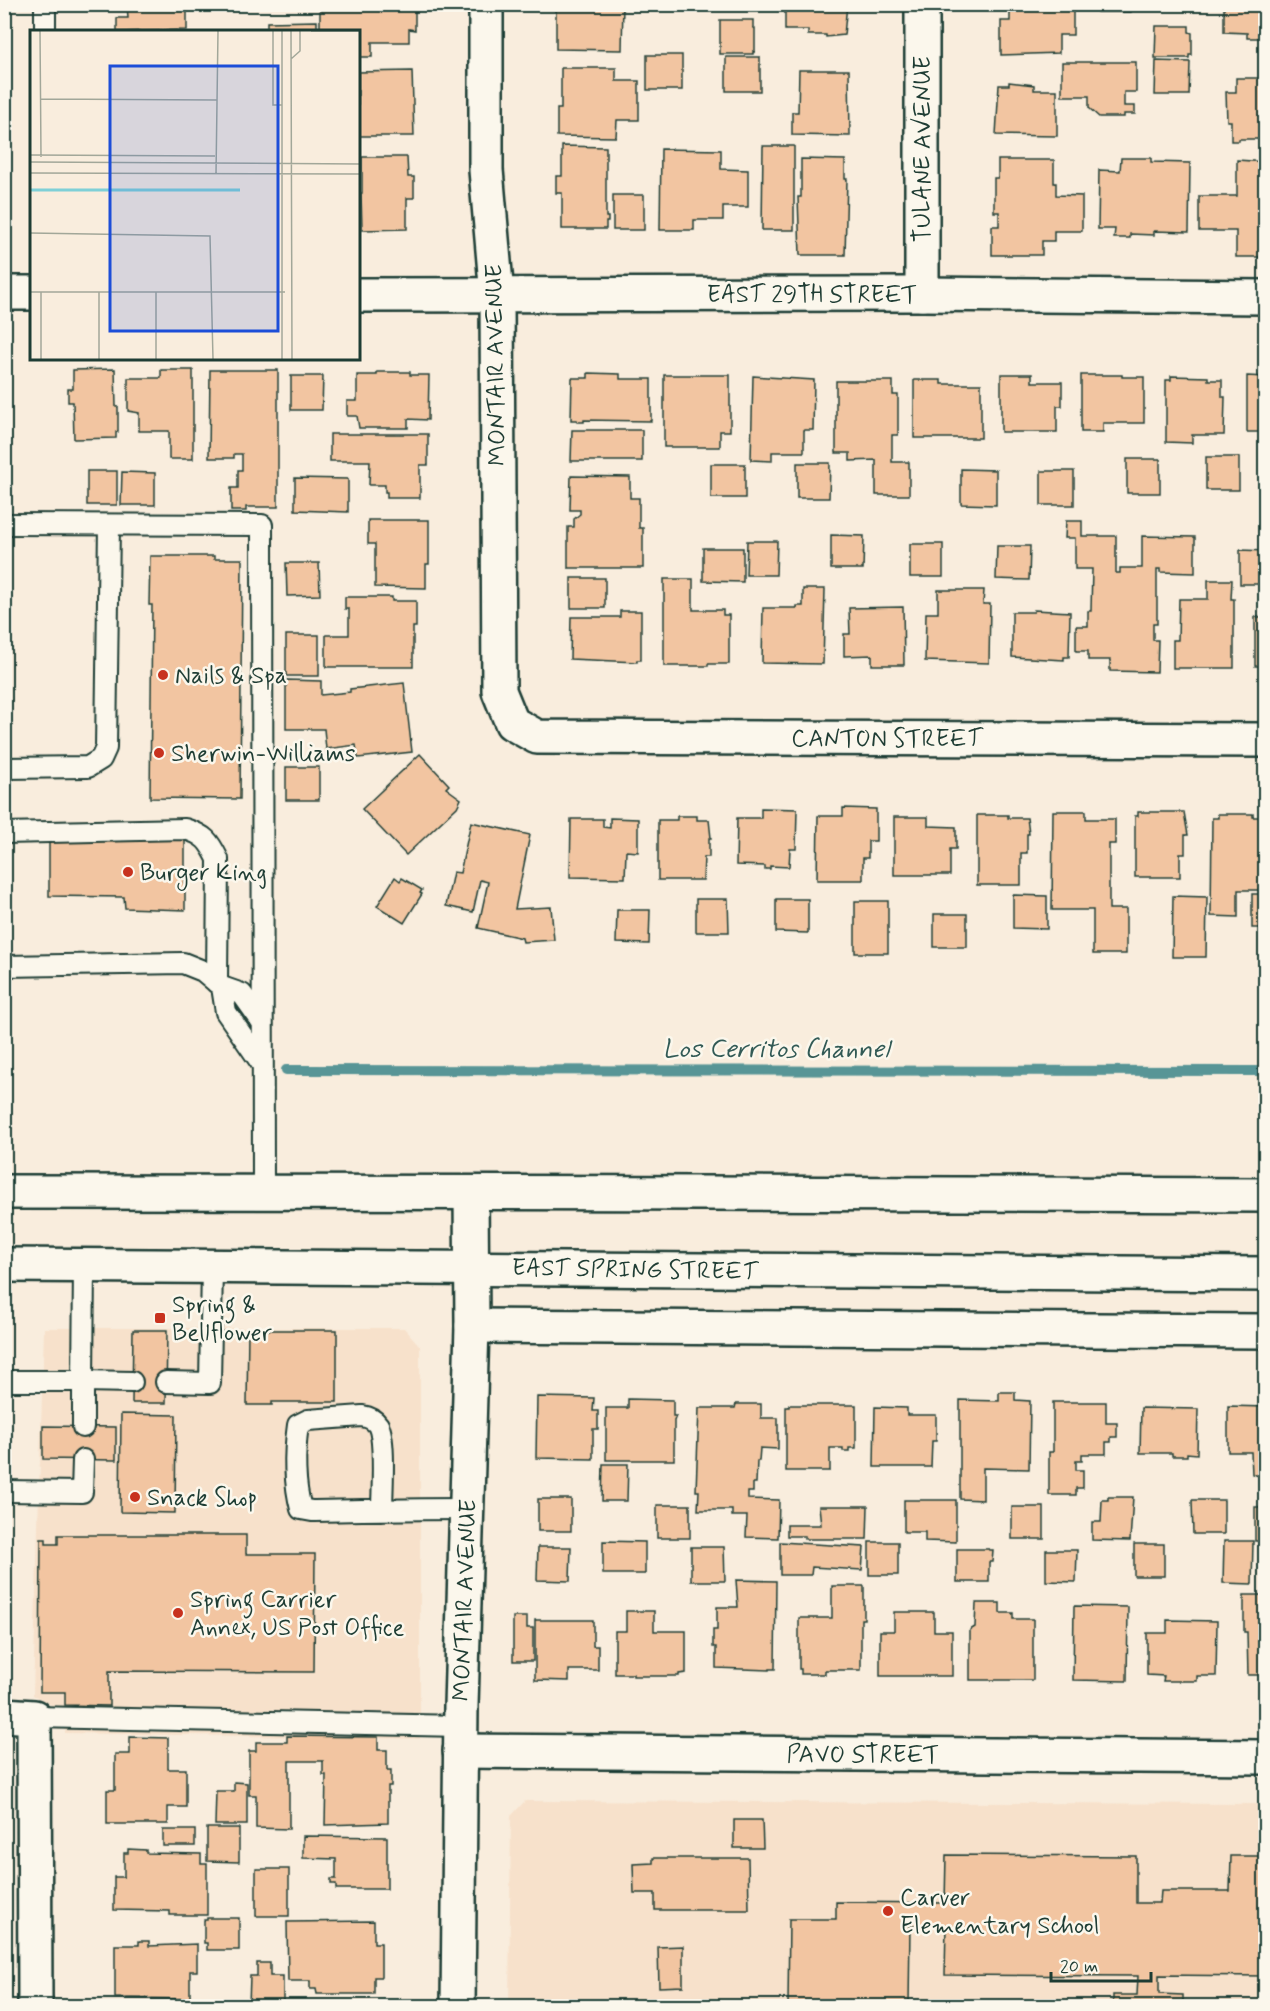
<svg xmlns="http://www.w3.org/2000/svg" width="1270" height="2011" font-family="Mynerve,sans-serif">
  <rect width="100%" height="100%" fill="#f9eddd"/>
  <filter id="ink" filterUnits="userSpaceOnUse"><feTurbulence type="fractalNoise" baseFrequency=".0167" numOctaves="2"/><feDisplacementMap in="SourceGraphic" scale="12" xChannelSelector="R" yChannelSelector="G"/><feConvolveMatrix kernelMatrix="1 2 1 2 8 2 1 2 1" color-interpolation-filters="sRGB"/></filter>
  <g filter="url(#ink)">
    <g fill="#f7e1cb">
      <polygon points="44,1328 404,1328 420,1346 420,1739 65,1733 64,1712 33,1695"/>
      <polygon points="525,1801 1265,1804 1265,2006 509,2006 511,1816"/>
    </g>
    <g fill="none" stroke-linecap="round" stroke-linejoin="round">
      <polyline stroke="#599596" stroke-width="10" points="286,1070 1266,1071"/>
    </g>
    <g fill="#f2c5a1" stroke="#1f3d34" stroke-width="1.5">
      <polygon points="127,4 187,4 187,30 117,32 117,18 128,18"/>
      <rect x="209" y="4" width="33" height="5"/>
      <polygon points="320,4 408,4 408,9 415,9 415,30 409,29 409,42 372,42 372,57 358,57 358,32 320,32"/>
      <polygon points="556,4 623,4 622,50 556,49"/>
      <rect x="649" y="4" width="33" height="5"/>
      <polygon points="785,4 847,4 844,35 826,37 826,35 808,35 808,30 785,30"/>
      <polygon points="1010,4 1073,4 1073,35 1059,35 1059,53 1001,55 1001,21 1010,21"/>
      <rect x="1097" y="4" width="34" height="8"/>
      <polygon points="1224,4 1266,4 1266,42 1264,42 1264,38 1247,38 1247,33 1224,32"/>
      <polygon points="720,20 753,20 753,28 755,28 755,52 753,51 753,54 720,54"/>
      <polygon points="317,21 317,32 267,32 267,22"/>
      <polygon points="1156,26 1189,26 1189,32 1192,33 1192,55 1189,55 1189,58 1155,58"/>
      <rect x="647" y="55" width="35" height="35"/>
      <rect x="726" y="57" width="34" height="34"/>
      <polygon points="1156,61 1190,62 1189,95 1155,95"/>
      <polygon points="1062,62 1136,62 1136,92 1124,92 1124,106 1135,106 1135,114 1124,114 1124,117 1099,117 1089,108 1089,96 1062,96"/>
      <polygon points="561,68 616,68 616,81 639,81 639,120 617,120 616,137 557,136 557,109 561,109"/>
      <polygon points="799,70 849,70 850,136 792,135 792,112 798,112"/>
      <polygon points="412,71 414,136 358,136 358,72"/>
      <polygon points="1236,78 1266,78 1266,139 1239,139 1239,141 1231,141 1231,121 1227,121 1226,92 1236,92"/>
      <polygon points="1009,82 1034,85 1034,90 1057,90 1057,136 996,135 999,85 1009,85"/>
      <polygon points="562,146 606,147 606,217 608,217 608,222 606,222 606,229 562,229 562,193 556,193 556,176 562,176"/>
      <polygon points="763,146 794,146 794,230 762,230"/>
      <polygon points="661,149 721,150 721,169 748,170 748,207 723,207 723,220 694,220 694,230 660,230"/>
      <polygon points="362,157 407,157 408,177 414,177 414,198 407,198 407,229 362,230 361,193 362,193"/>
      <polygon points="1121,158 1151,158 1151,162 1190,163 1189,232 1154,231 1154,235 1130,234 1130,238 1114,238 1115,229 1098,229 1099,170 1120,171"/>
      <polygon points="801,159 845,160 845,179 847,179 845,255 800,255 798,197 801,197"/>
      <polygon points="998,160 1054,160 1054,183 1056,183 1056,195 1082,196 1082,231 1054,231 1054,241 1042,241 1042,255 992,255 992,226 999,226 999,212 994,212 994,178 998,178"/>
      <polygon points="1237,160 1266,162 1266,257 1236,257 1236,231 1199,231 1199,196 1237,196"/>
      <rect x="613" y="195" width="31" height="35"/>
      <polygon points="115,369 116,407 118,407 118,432 116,432 116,438 74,439 73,402 68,402 68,389 73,389 73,370"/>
      <polygon points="161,370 193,370 193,459 169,459 169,431 139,431 139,413 128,411 128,378 161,378"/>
      <polygon points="210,370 278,370 278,507 246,507 246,511 231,511 231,488 238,488 238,470 242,470 242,454 234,454 234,458 209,458"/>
      <polygon points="377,372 410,372 410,375 429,375 428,420 408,419 408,428 359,428 357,416 347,416 347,401 357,401 357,375 377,375"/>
      <polygon points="588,373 620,374 620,379 651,379 651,421 584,420 584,422 577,422 577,420 571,420 572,378 588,378"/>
      <polygon points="1001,374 1032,374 1032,382 1062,382 1062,406 1057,406 1057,432 1001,432"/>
      <polygon points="664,375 730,375 730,431 720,431 720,447 664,447"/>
      <polygon points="1081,375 1122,375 1122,377 1144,377 1144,423 1103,423 1103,432 1081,432"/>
      <polygon points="291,376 323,376 322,410 291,410"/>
      <polygon points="753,376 814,380 813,430 804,430 804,452 772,452 772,461 751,460"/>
      <polygon points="1171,376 1208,377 1208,380 1222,380 1222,397 1225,397 1224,435 1192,435 1192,443 1166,442 1166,380 1171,380"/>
      <polygon points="1247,376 1266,377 1266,456 1264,456 1264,432 1247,432"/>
      <polygon points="914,380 941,380 941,384 981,384 981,438 914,438"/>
      <polygon points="836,381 893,381 893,395 898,395 898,435 892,435 892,462 909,462 909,495 876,495 876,460 850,461 850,453 836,453"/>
      <polygon points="572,430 642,430 642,461 571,461"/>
      <polygon points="330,434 428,434 428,465 420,465 420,498 387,498 387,492 385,492 385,485 369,485 370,461 330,461"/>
      <rect x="1206" y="457" width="33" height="33"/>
      <rect x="1127" y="459" width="33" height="34"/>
      <polygon points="797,463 830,463 829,498 797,498"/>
      <rect x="711" y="464" width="34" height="34"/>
      <polygon points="961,469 996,470 996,505 961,504"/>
      <rect x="87" y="471" width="30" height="34"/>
      <rect x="1041" y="471" width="33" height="34"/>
      <polygon points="122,472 155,473 155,505 121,505"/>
      <polygon points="571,476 630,477 630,498 639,498 639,528 643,528 643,568 568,568 568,527 574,527 574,519 580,514 580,510 570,510"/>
      <polygon points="295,478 348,479 348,512 295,510"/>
      <polygon points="368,520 429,520 429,564 426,564 426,588 375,587 375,544 368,544"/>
      <polygon points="1066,521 1082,521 1082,536 1116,536 1116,573 1120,573 1120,568 1142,568 1142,536 1195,537 1195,573 1160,572 1160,569 1157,569 1157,624 1153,624 1153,640 1158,640 1157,672 1110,671 1110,660 1088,660 1088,651 1076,651 1076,626 1088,626 1088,611 1091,611 1092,569 1075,569 1075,538 1065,538"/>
      <polygon points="831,535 864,536 863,569 831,569"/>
      <polygon points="747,541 777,541 776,575 746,575"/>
      <rect x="910" y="544" width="33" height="33"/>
      <polygon points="997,546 1030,546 1029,580 996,579"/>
      <polygon points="703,548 743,548 743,582 703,581"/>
      <polygon points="1240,550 1266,551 1266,584 1240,584"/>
      <polygon points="150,556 214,556 214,559 242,559 240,799 150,798 152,605 149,605"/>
      <polygon points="286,563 319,563 320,595 287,596"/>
      <rect x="571" y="578" width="34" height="30"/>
      <polygon points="664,579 693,579 693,610 723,610 723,615 729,615 729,664 708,664 708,666 664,666"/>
      <polygon points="1208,580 1232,580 1231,599 1234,599 1234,668 1173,668 1173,640 1178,640 1179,599 1208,599"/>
      <polygon points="803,589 825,589 823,664 762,663 763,608 797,608 797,606 803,606"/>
      <polygon points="938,590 984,590 983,604 990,604 989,663 925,661 926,613 938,613"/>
      <polygon points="345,597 392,597 392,601 416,601 416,627 413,627 413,667 326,667 326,635 349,635 349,609 345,609"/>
      <polygon points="903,607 904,665 872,665 872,655 844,656 844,634 850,634 849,608"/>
      <polygon points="1034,610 1070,612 1069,657 1064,657 1064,660 1012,657 1012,612 1034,612"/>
      <polygon points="620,611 641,611 641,660 637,660 637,662 570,659 571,617 620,617"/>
      <rect x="1255" y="617" width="11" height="49"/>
      <rect x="286" y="635" width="33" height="41"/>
      <polygon points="286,680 321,681 321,695 350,692 350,689 404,683 412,752 358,758 356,745 326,749 324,729 286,729"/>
      <polygon points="420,754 449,785 446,788 461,799 457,807 406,855 362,809"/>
      <rect x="286" y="767" width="33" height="33"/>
      <polygon points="761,808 797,809 796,849 790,849 789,867 770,866 770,869 765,869 765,866 736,865 737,818 761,818"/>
      <polygon points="843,808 876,809 876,841 868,841 868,858 863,858 863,880 817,880 818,816 843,816"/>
      <polygon points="1053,811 1086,811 1086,819 1115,819 1115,844 1109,844 1109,909 1126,909 1126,954 1093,954 1093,910 1052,910"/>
      <polygon points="1138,812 1184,812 1188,835 1185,835 1185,854 1180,854 1180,877 1135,877 1135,816 1138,816"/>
      <polygon points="1218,814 1253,814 1253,817 1266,817 1266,862 1261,862 1261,890 1238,890 1238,917 1211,916 1212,818 1218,818"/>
      <polygon points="977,815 1008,815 1008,818 1027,818 1029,834 1027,834 1027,853 1021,853 1021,885 977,885"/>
      <polygon points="677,816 697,816 697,820 709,820 711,838 709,838 709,857 704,857 703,880 658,880 658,820 677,820"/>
      <polygon points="894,817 928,817 928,826 956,827 956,849 950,849 950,875 894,875"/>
      <polygon points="610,818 638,819 638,852 626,851 625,878 570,877 571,819 603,819 603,827 610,828"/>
      <polygon points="471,822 530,835 515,909 551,907 554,940 523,942 522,938 478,928 488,882 480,880 473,912 446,906 453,872 460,873"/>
      <polygon points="49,838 185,840 185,910 125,908 124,897 49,896"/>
      <polygon points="395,877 400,881 402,878 422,890 420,893 422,894 404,923 377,906"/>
      <rect x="1252" y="894" width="14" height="34"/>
      <polygon points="1013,895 1047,896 1047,929 1013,928"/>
      <polygon points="1173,896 1207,897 1206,957 1172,957"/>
      <polygon points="696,899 728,899 729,932 696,932"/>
      <polygon points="776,899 808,899 808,933 776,932"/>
      <rect x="855" y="901" width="33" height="52"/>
      <polygon points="617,910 650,910 649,944 616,943"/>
      <rect x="934" y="914" width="33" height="33"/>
      <polygon points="133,1330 167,1330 166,1403 132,1403"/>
      <polygon points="248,1330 337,1330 337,1402 272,1402 272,1405 247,1405"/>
      <polygon points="999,1392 1015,1392 1015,1400 1030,1401 1029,1469 983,1468 983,1500 960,1499 960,1400 999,1401"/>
      <polygon points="537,1397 594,1398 593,1411 598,1411 598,1429 593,1429 593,1459 536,1458"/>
      <polygon points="628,1399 673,1400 673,1416 676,1416 674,1421 674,1460 606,1460 606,1408 628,1408"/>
      <polygon points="1053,1402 1106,1402 1106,1423 1117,1423 1117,1437 1111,1437 1111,1442 1106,1442 1106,1454 1082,1454 1082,1461 1076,1461 1076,1470 1083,1470 1083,1488 1076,1488 1076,1495 1049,1495 1049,1452 1053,1452"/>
      <polygon points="736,1404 761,1404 761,1418 778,1418 778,1449 760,1448 759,1461 757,1461 756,1483 753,1483 753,1492 748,1492 748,1499 779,1500 778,1538 746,1537 747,1516 732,1516 732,1510 698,1510 699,1491 696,1491 699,1408 735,1408"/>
      <polygon points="789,1405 856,1405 856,1448 849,1448 849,1451 843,1451 843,1448 830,1448 830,1471 786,1471 786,1407 789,1407"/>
      <polygon points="1228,1406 1266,1407 1266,1478 1252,1474 1251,1452 1228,1452"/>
      <polygon points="875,1407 907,1408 907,1415 936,1415 936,1441 932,1441 931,1467 874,1467"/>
      <polygon points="1141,1408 1198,1409 1197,1454 1187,1453 1187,1456 1172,1456 1172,1453 1140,1453"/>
      <polygon points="121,1414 176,1415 175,1513 120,1512"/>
      <polygon points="43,1426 116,1427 116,1460 43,1459"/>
      <polygon points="603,1464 628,1464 627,1501 602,1501"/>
      <polygon points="1108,1497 1133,1497 1130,1541 1092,1540 1092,1522 1101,1522 1102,1500 1108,1500"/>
      <rect x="538" y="1499" width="33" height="32"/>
      <polygon points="904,1500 956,1500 956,1542 925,1541 925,1532 904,1532"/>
      <polygon points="1192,1500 1224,1500 1224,1534 1193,1534"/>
      <rect x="657" y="1505" width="33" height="33"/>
      <polygon points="819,1506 868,1506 867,1539 805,1539 805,1536 787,1536 787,1525 821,1525"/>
      <rect x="1012" y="1507" width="32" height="32"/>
      <rect x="1255" y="1507" width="11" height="34"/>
      <polygon points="58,1535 246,1535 246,1554 315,1554 314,1672 109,1671 109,1706 65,1705 65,1692 40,1692 41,1539 46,1539 46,1544 58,1544"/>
      <polygon points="603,1541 645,1542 645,1574 603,1574"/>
      <polygon points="1224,1541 1253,1541 1252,1584 1223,1583"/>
      <polygon points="780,1542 864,1547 862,1570 812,1567 811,1575 780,1575"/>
      <rect x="869" y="1542" width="29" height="33"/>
      <rect x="1134" y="1544" width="30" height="32"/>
      <polygon points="538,1547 571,1547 570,1581 537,1580"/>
      <polygon points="691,1547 724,1547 725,1581 691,1581"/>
      <polygon points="957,1549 989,1549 989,1550 993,1550 992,1562 989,1562 989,1582 957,1582"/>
      <polygon points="1046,1550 1077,1550 1076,1582 1046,1581"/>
      <polygon points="736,1580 776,1581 775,1669 769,1669 769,1670 716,1668 716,1647 713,1647 713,1630 717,1630 717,1607 738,1607"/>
      <polygon points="832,1586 864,1586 864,1619 861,1619 861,1670 825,1670 825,1674 801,1674 801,1669 799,1669 799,1618 832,1618"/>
      <polygon points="1244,1595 1266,1595 1266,1675 1248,1675 1247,1632 1244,1632"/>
      <polygon points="976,1603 1000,1603 1000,1613 1013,1613 1013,1619 1033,1619 1033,1680 970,1680 970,1630 975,1627"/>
      <polygon points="1074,1606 1128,1607 1127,1681 1073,1680"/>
      <polygon points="626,1611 654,1611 654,1631 686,1631 686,1673 679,1674 679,1676 633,1676 633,1674 615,1674 615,1631 626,1631"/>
      <polygon points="894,1612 934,1612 934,1631 952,1631 952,1676 880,1676 880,1631 894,1631"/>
      <polygon points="513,1617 527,1617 527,1628 533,1628 533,1661 513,1661"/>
      <polygon points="535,1620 593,1620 593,1646 598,1646 598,1670 569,1670 569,1681 535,1680"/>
      <polygon points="1167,1620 1217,1621 1216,1676 1197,1676 1197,1681 1163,1681 1164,1676 1147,1675 1147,1633 1167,1633"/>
      <polygon points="287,1736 378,1737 378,1750 387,1750 387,1770 391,1770 391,1786 388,1786 388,1823 325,1825 326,1775 323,1775 323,1761 289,1761 289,1829 256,1828 256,1795 249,1795 249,1751 256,1751 256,1742 287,1742"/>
      <polygon points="130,1737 168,1738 168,1769 186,1769 186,1807 168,1807 168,1824 107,1824 107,1790 115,1790 115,1754 130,1754"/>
      <polygon points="234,1782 247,1783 247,1825 215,1825 216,1791 234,1791"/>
      <polygon points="734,1820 762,1820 763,1848 734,1848"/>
      <polygon points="207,1828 239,1828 239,1862 207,1861"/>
      <rect x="163" y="1830" width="32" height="16"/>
      <polygon points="303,1836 387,1837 387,1889 336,1889 336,1884 331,1884 331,1879 336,1879 336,1859 303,1858"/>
      <polygon points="128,1849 146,1850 146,1853 201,1854 201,1864 207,1864 207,1915 170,1915 170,1911 114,1910 114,1877 124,1877 124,1853 128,1853"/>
      <polygon points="946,1855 1136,1856 1136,1903 1160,1903 1161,1891 1230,1891 1231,1856 1266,1856 1266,1976 1159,1975 1159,1994 1183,1995 1183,2006 1113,2006 1113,1995 1137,1995 1138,1976 945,1975 946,1925 910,1925 909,2006 788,2006 789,1919 836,1919 836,1902 945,1903"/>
      <polygon points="653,1858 748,1858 749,1910 655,1910 655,1893 634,1893 633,1864 653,1863"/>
      <rect x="256" y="1869" width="33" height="47"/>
      <polygon points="207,1918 239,1918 239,1950 207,1950 207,1943 204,1943 204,1920 207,1920"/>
      <polygon points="374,1921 374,1943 381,1943 381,1977 374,1977 374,1994 317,1994 316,1989 310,1989 310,1981 288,1981 287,1922"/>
      <polygon points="139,1941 149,1941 149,1946 197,1944 197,1971 190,1971 190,1999 115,1998 115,1945 139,1945"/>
      <polygon points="683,1946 683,1986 659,1987 658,1947"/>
      <polygon points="257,1963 270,1963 270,1976 283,1976 283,2005 249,2005 250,1976 257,1976"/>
      <rect x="113" y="2005" width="43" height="1"/>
    </g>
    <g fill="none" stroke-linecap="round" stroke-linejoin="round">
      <defs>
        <g id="service">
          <polyline points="45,32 45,4"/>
          <polyline points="4,524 262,525 263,1193"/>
          <polyline points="4,768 88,767 101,759 106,748 109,525"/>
          <path d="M 4,833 L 185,829 C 205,835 209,841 218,859 L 217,983"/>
          <polyline points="4,966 183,963 203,971 222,987 242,994 262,1022"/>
          <polyline points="222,987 226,1012 262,1064"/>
          <polyline points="4,1381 83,1381 84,1265"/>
          <polyline points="166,1382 210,1383 212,1266"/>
          <polyline points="83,1427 83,1381 132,1382"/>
          <polyline points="4,1491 82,1492 83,1460"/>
          <path d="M 382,1510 C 382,1491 386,1440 378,1425 C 374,1419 369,1417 362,1416 L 308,1420 L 298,1425 C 294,1453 294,1482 301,1509 L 312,1511 C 364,1510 415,1509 467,1509"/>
          <polyline points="34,1717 461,1726"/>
        </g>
        <g id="minor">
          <polyline points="486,4 486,170 497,296 499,691 512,723 537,737 1266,740"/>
          <polyline points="922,4 922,294"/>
          <polyline points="4,293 32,293"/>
          <polyline points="358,295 922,294 1266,297"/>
          <polyline points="472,1326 1266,1331"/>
          <polyline points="4,1715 34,1717 35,2006"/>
          <polyline points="460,1751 1266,1757"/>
          <polyline points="458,2006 461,1706 472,1326 471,1193"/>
        </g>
        <g id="secondary">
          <path d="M 4,1192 C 425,1192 845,1193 1266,1195"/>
          <polyline points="4,1265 1266,1274"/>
        </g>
      </defs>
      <use href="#service" stroke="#1f3d34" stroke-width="24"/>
      <use href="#minor" stroke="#1f3d34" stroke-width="38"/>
      <use href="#secondary" stroke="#1f3d34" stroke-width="38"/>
      <use href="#service" stroke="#fbf7ec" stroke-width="20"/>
      <use href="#minor" stroke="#fbf7ec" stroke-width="33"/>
      <use href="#secondary" stroke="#fbf7ec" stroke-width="33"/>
    </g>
  </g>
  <g fill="#c8321e" stroke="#fbf7ec" stroke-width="2">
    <circle cx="163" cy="675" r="6"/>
    <circle cx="159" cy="753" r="6"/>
    <circle cx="128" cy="872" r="6"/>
    <rect x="154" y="1312" width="12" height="12" rx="3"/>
    <circle cx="135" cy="1497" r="6"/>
    <circle cx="178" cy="1613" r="6"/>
    <circle cx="888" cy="1911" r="6"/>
  </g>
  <g text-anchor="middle" stroke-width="5" stroke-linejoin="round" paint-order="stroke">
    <g font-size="24" fill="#1f3d34" stroke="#fbf7ec">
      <text transform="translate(922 149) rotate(-90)" y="8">TULANE AVENUE</text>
      <text x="812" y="302">EAST 29TH STREET</text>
      <text transform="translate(495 365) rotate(-91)" y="8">MONTAIR AVENUE</text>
      <text x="887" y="746">CANTON STREET</text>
      <text transform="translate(635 1269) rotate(1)" y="8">EAST SPRING STREET</text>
      <text transform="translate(464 1600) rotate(-88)" y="8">MONTAIR AVENUE</text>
      <text x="863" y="1762">PAVO STREET</text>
    </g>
    <g font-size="24" fill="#1f3d34" stroke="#fbf7ec" text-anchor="start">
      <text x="175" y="683">Nails &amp; Spa</text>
      <text x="171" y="761">Sherwin-Williams</text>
      <text x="140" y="880">Burger King</text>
      <text x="172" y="1312">Spring &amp;<tspan x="172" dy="28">Bellflower</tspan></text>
      <text x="147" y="1505">Snack Shop</text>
      <text x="190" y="1607">Spring Carrier<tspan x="190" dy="28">Annex, US Post Office</tspan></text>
      <text x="900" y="1905">Carver<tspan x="900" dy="28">Elementary School</tspan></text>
    </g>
    <g font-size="26" font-style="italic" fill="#325a55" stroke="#fbf7ec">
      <text x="776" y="1057">Los Cerritos Channel</text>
    </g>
  </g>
  <g transform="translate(30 30)">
    <rect width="330" height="330" fill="#f9eddd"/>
    <path fill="none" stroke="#7fd0d7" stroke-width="3" d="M 0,160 L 210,160"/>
    <path fill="none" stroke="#a2a799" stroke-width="1.5" d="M 10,1 L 11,127M 243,1 L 243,75 L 252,75M 261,1 L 262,329M 281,1 L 330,1M 261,29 L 270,21 L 270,1M 10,69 L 187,70M 0,125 L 185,126M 0,132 L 330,134M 0,143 L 330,144M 186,144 L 188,1M 0,203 L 180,206 L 183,329M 0,262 L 255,262M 126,262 L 126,329M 11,329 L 11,262M 69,329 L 69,262M 252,329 L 252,1"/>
    <path fill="#1d4ed8" fill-opacity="0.15" stroke="#1d4ed8" stroke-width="3" d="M 80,36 L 248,36 L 248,301 L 80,301 Z"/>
    <rect width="330" height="330" fill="none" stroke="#1f3d34" stroke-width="3"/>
  </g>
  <rect width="1270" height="2011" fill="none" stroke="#fbf7ec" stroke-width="24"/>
  <rect x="12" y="12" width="1246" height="1987" fill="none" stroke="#1f3d34" stroke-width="2" filter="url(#ink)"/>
  <path d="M1051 1972v9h100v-9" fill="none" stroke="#1f3d34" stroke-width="3"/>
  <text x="1060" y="1972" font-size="18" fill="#1f3d34" stroke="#fbf7ec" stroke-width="4.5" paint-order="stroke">20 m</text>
</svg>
